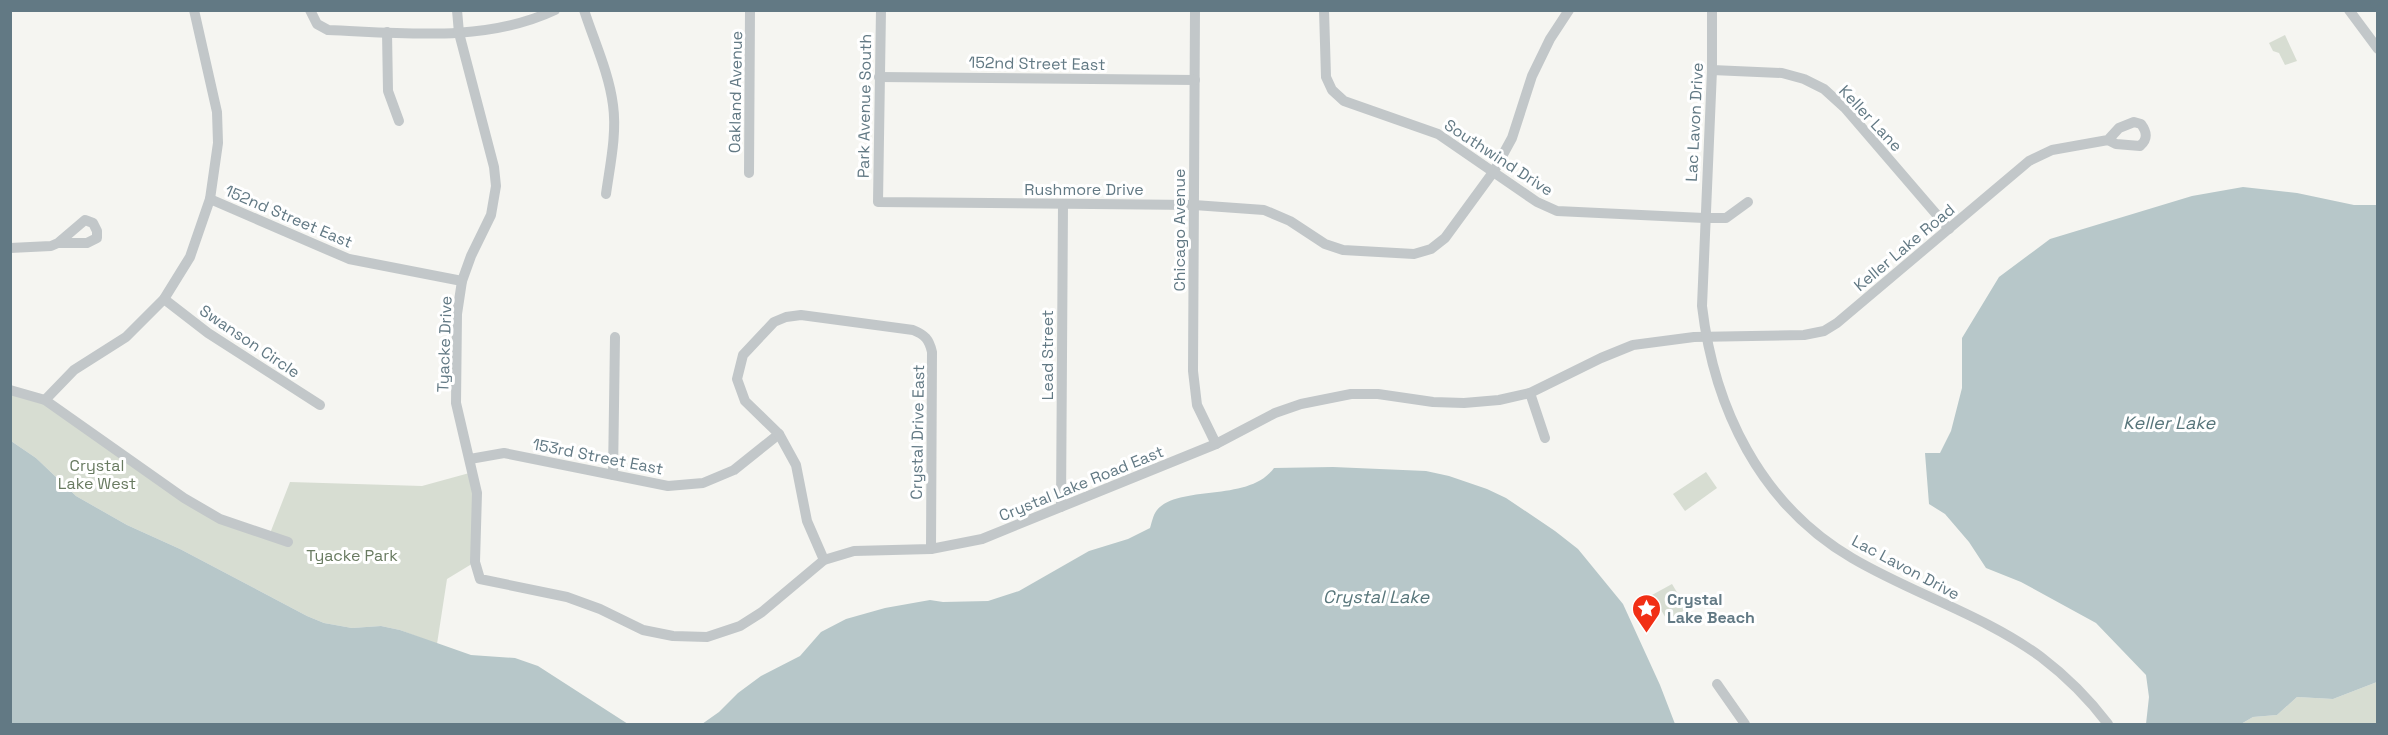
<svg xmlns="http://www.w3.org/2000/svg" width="2388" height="735" font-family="'Space Grotesk',sans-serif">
  <rect width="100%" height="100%" fill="#f5f5f1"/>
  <g fill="#d7ddd2">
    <polygon points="2285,35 2297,61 2285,65 2279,53 2273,51 2269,43"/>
    <polygon points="10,390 45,400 184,498 269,536 290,482 422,486 473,472 475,562 447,579 437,644 400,630 381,626 352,628 324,623 307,616 180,549 127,525 76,496 36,458 11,441"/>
    <polygon points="1706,472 1717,488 1685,511 1673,494"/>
    <polygon points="1672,584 1687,609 1667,620 1652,595"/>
    <polygon points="2377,682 2377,724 2241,724 2253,717 2277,715 2297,697 2333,699"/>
  </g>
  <g fill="#b7c7c9">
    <polygon points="2243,187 2297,193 2354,205 2377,205 2377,682 2333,699 2297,697 2277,715 2253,717 2241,724 2146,724 2149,697 2146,675 2096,623 2021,582 1986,568 1969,542 1945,514 1929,504 1925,453 1940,453 1951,431 1962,388 1962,338 1999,277 2050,239 2192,196"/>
    <polygon points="11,441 36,458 76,496 127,525 180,549 307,616 324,623 352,628 381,626 400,630 471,655 515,658 538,666 628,724 11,724"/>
    <path d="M 1333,467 L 1426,471 L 1449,476 L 1487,489 L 1506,498 L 1555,531 L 1578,549 L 1623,604 L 1660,685 L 1675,724 L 702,724 L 719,712 L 738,693 L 761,676 L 800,656 L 821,632 L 846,619 L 885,608 L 930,600 L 943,602 L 988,601 L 1019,591 L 1089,551 L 1128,539 L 1150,528 C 1152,522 1153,515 1157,510 C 1180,484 1249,503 1274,468 Z"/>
  </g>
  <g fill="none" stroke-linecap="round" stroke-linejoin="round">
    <g stroke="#c2c7c9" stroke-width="10">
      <path d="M 310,10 L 317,24 L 328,30 C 403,33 485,43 555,10"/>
      <path d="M 457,10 L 459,33 L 494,167 L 496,186 L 491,215 L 471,256 L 462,281 L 457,314 L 456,403 L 477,493 L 475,562 L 480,579 L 567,597 L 600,609 L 643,630 L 673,636 L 707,637 L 740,626 L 762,612 L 824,560 L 854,551 L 931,549 L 982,539 L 1216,444 L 1275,413 L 1301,404 L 1351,394 L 1378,394 L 1433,402 L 1464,403 L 1499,400 L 1530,393 L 1601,358 L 1633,345 L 1694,337 L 1804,335 L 1824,331 L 1837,323 L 2029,161 L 2052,150 L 2108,140 L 2119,128 L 2134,122 L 2141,124 C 2147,132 2148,139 2140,146 L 2116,144 L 2108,140"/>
      <path d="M 584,10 C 594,41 609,73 613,105 C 617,134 610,165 606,194"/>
      <polyline points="881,10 878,202 1194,205 1264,210 1290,221 1325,244 1343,250 1414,254 1431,249 1445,238 1494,171 1512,138 1532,76 1550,39 1569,10"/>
      <polyline points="1195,10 1193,371 1197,405 1216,444"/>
      <polyline points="1324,10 1326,77 1332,90 1344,101 1438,134 1537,202 1557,211 1704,218 1726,218 1748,202"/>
      <path d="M 1712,10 L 1712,70 L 1702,306 C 1714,408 1760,504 1852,558 C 1913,594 1984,615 2041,657 C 2066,676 2089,699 2108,724"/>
      <polyline points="2349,10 2378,49"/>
      <polyline points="387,32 388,91 399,121"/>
      <polyline points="1712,70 1782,73 1804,79 1824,89 1845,108 1949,229"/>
      <polyline points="879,77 1195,80"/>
      <polyline points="749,173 750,10"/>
      <polyline points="210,199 349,259 462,281"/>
      <polyline points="10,248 51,246 58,243 85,220 93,223 97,231 97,238 87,243 58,243"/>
      <polyline points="164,299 208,333 320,405"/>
      <polyline points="10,390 45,400 184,498 220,519 288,542"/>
      <polyline points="1530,393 1545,438"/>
      <polyline points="45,400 74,370 126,337 164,299 190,257 210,199 218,143 217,112 194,10"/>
      <polyline points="470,459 504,453 668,486 703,483 734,470 779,434"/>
      <polyline points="613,475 615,337"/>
      <polyline points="1061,507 1063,204"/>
      <path d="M 824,560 L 807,521 L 796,465 L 779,434 L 745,401 L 737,379 L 743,355 L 774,322 L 786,317 L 801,315 L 913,330 C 925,335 929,339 932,352 L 931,549"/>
      <polyline points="1717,684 1745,724"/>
    </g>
  </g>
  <defs>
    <symbol id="sight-pin" viewBox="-11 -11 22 30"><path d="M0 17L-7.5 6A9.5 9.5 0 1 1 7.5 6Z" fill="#f12f15" stroke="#fff"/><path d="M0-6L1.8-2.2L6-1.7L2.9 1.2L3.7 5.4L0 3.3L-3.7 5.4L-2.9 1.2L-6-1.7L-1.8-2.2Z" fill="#fff"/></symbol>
  </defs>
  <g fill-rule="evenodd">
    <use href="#sight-pin" x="1630" y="592" width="33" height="45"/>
  </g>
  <g text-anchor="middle" stroke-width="6" stroke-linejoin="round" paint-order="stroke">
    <g font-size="16" fill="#627984" stroke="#fff">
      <text transform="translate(1037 63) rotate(1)" y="6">152nd Street East</text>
      <text transform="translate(735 92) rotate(-89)" y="6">Oakland Avenue</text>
      <text transform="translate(864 106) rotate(-89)" y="6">Park Avenue South</text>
      <text transform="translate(1871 118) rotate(47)" y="6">Keller Lane</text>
      <text transform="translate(1694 122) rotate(-87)" y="6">Lac Lavon Drive</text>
      <text transform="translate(1499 157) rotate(33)" y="6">Southwind Drive</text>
      <text x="1084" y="195">Rushmore Drive</text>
      <text transform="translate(289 216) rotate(23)" y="6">152nd Street East</text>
      <text transform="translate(1179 230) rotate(-90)" y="6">Chicago Avenue</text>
      <text transform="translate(1904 247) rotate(-40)" y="6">Keller Lake Road</text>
      <text transform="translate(250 341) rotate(34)" y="6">Swanson Circle</text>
      <text transform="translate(444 344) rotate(-88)" y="6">Tyacke Drive</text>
      <text transform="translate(1047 355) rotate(-90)" y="6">Lead Street</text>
      <text transform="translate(917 432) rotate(-89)" y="6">Crystal Drive East</text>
      <text transform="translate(598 456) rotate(11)" y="6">153rd Street East</text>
      <text transform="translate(1081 483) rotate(-22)" y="6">Crystal Lake Road East</text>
      <text transform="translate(1906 567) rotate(28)" y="6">Lac Lavon Drive</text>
    </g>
    <g font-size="16" fill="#697b61" stroke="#fff">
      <text x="97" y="471">Crystal<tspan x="97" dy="18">Lake West</tspan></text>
      <text x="352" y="561">Tyacke Park</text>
    </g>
    <g font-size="16" font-weight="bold" fill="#627984" stroke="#fff" text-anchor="start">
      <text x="1667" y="605">Crystal<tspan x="1667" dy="18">Lake Beach</tspan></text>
    </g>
    <g font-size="18" font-style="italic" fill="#58767b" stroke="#fff">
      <text x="2169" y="429">Keller Lake</text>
      <text x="1376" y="603">Crystal Lake</text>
    </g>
  </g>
  <rect width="2388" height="735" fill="none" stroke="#627984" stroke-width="24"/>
</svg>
